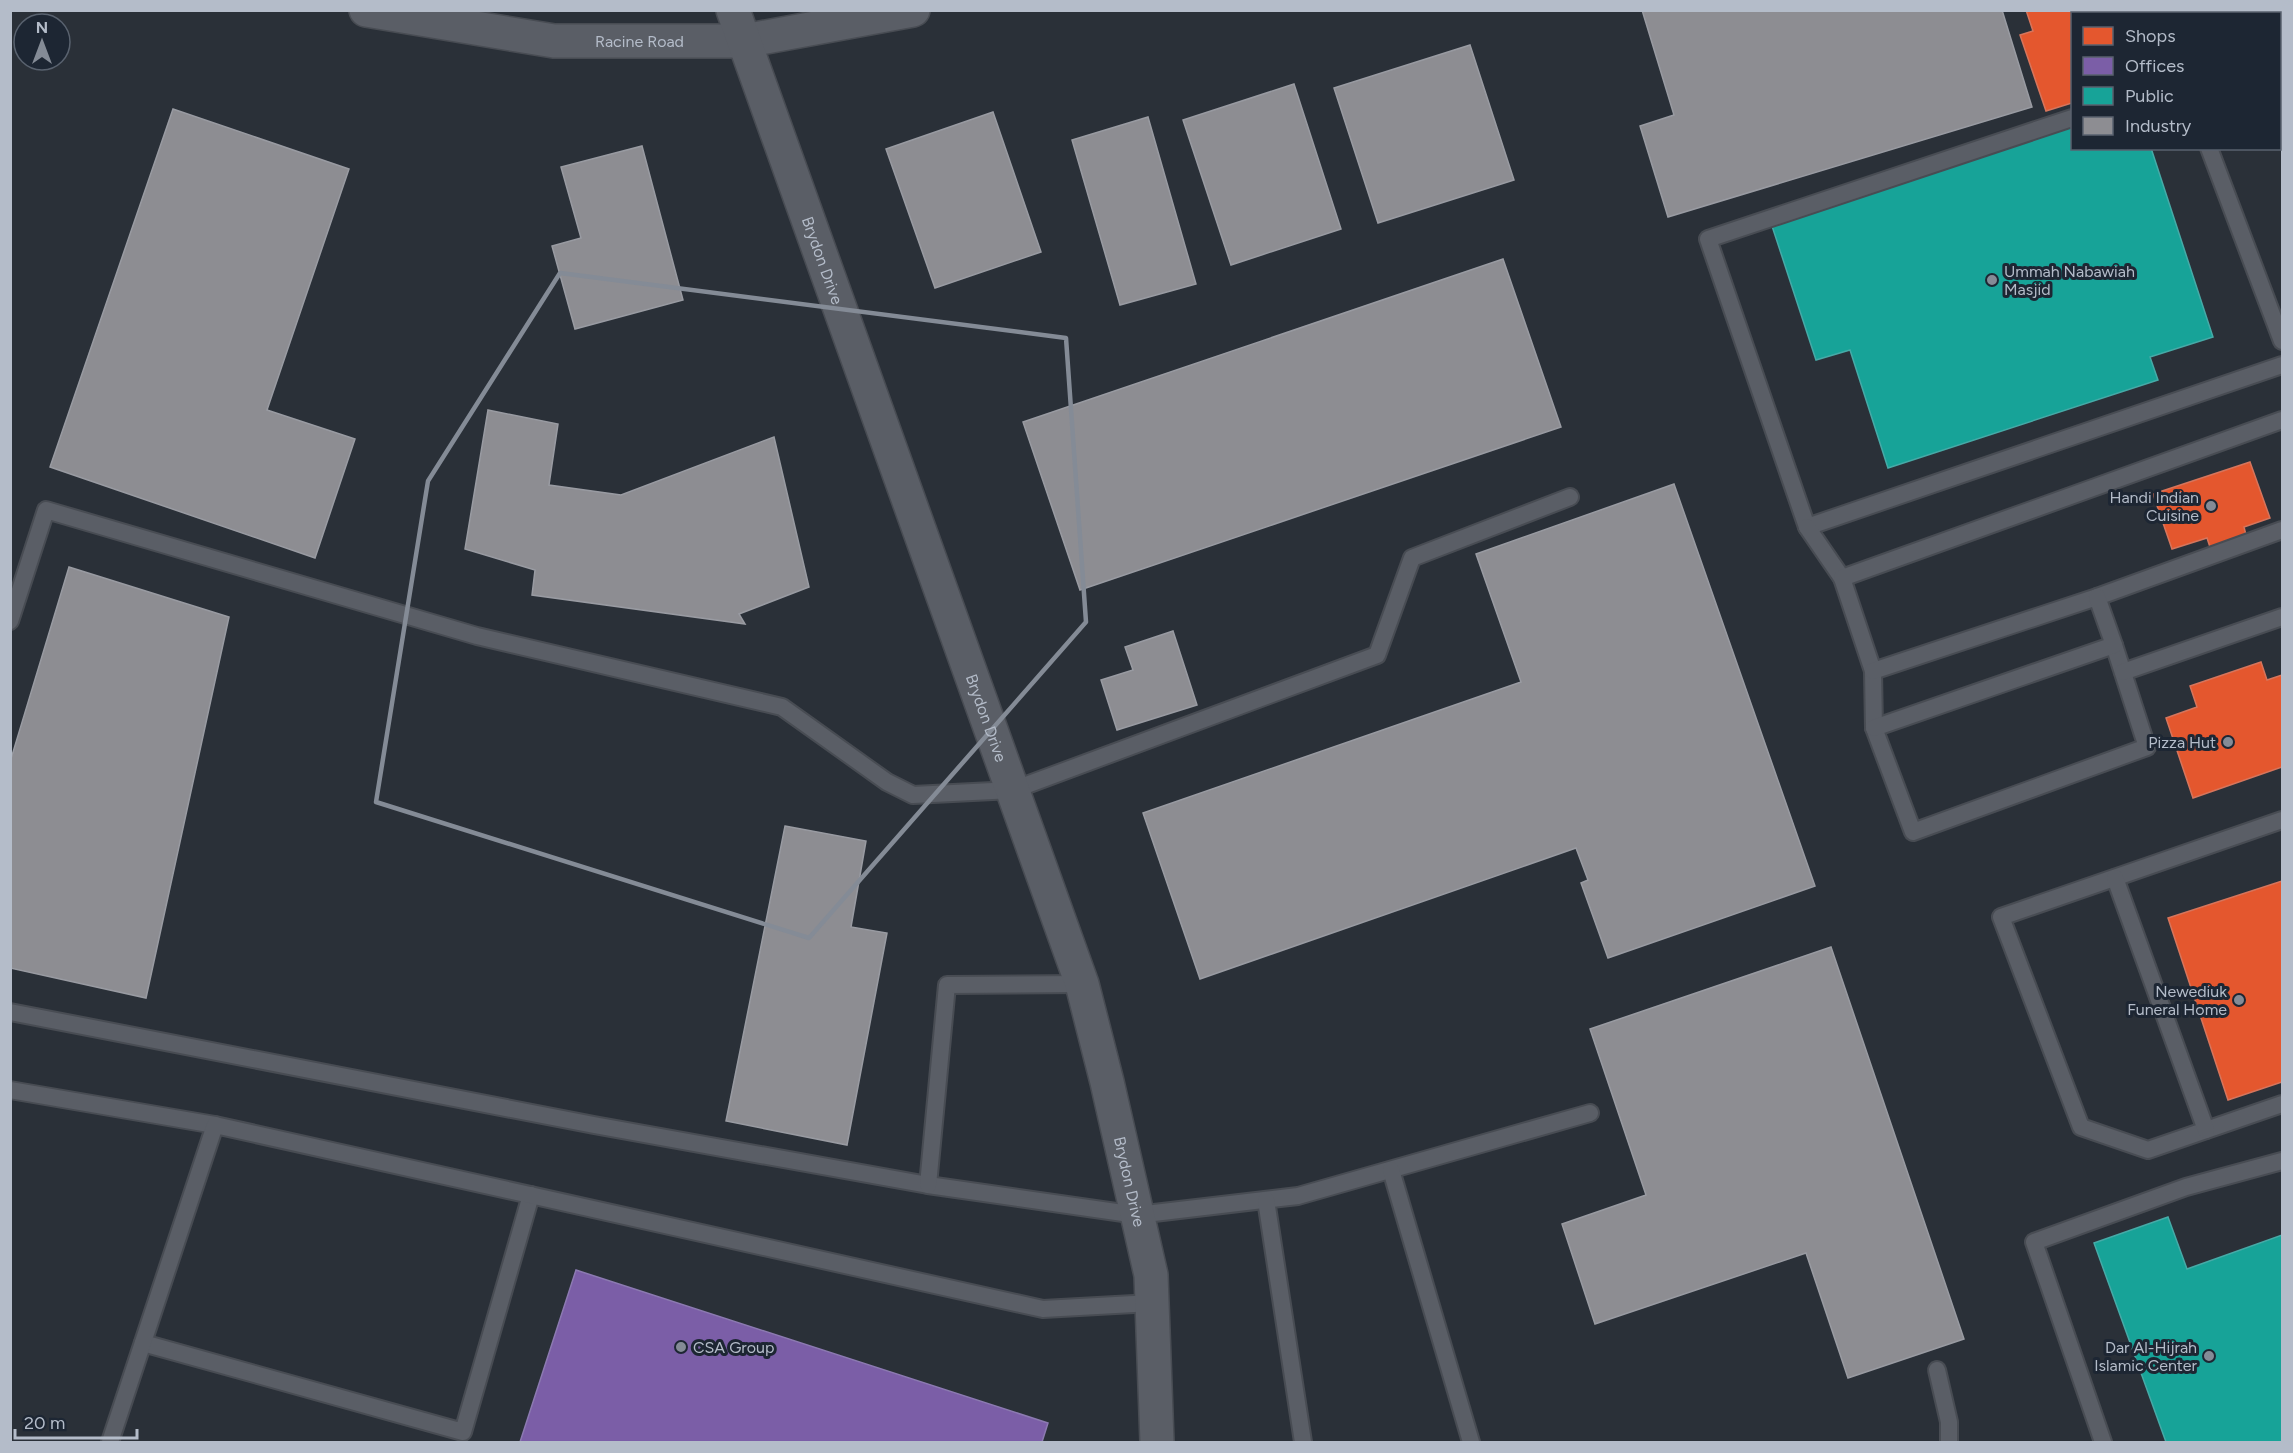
<svg xmlns="http://www.w3.org/2000/svg" width="2293" height="1453" font-family="Figtree,sans-serif">
  <rect width="100%" height="100%" fill="#2a3038"/>
  <g fill="#e4572e" stroke="#d6755c" stroke-width="1.5">
    <polygon points="2026,10 2088,10 2089,14 2072,14 2072,103 2046,111 2020,35 2033,31"/>
    <polygon points="2250,462 2270,518 2244,527 2246,535 2210,547 2207,538 2172,549 2153,494"/>
    <polygon points="2261,662 2267,680 2282,675 2282,767 2193,798 2166,718 2197,707 2190,686"/>
    <polygon points="2282,881 2282,1082 2228,1100 2168,918"/>
  </g>
  <polygon fill="#7b5ea7" stroke="#8c7ab1" stroke-width="1.5" points="576,1270 1048,1423 1042,1442 520,1442"/>
  <g fill="#17a398" stroke="#46aaa7" stroke-width="1.5">
    <polygon points="2072,126 2072,148 2151,148 2213,337 2150,357 2158,380 1888,468 1850,350 1816,360 1771,223"/>
    <polygon points="2168,1217 2187,1269 2282,1235 2282,1442 2166,1442 2094,1243"/>
  </g>
  <g fill="#8d8d92" stroke="#999ba2" stroke-width="1.5">
    <polygon points="1642,10 2002,10 2032,107 1668,217 1640,126 1674,115"/>
    <polygon points="1470,45 1514,180 1378,223 1334,88"/>
    <polygon points="1294,84 1341,229 1231,265 1183,120"/>
    <polygon points="173,109 349,169 267,410 355,439 315,558 50,467"/>
    <polygon points="993,112 1041,252 935,288 886,149"/>
    <polygon points="1148,117 1196,284 1120,305 1072,140"/>
    <polygon points="642,146 683,300 575,329 552,246 581,238 561,167"/>
    <polygon points="1503,259 1561,427 1080,590 1023,422"/>
    <polygon points="488,410 558,424 549,485 621,495 774,437 809,587 739,614 745,624 532,595 535,570 465,549"/>
    <polygon points="1674,484 1815,886 1608,958 1581,883 1588,880 1576,848 1200,979 1143,813 1521,682 1476,554"/>
    <polygon points="69,567 229,617 146,998 10,968 10,762"/>
    <polygon points="1173,631 1197,705 1117,730 1101,680 1133,670 1125,647"/>
    <polygon points="785,826 866,841 851,927 887,933 847,1145 726,1121"/>
    <polygon points="1831,947 1964,1339 1848,1378 1806,1253 1595,1324 1562,1224 1646,1195 1590,1029"/>
  </g>
  <g fill="none" stroke-linecap="round" stroke-linejoin="round">
    <defs>
      <g id="lane">
        <polyline points="2072,118 1708,239 1807,527 2282,365"/>
        <polyline points="2209,148 2282,341"/>
        <polyline points="1807,527 1842,578"/>
        <polyline points="10,621 46,510 477,636 782,707 887,782 913,795 1013,790 1377,655 1412,558 1570,497"/>
        <polyline points="2114,645 2147,747 1913,832 1874,728 1873,671 1842,578 2282,420"/>
        <polyline points="1873,671 2097,597 2282,530"/>
        <polyline points="2123,672 2282,617"/>
        <polyline points="1874,728 2114,645 2097,597"/>
        <polyline points="2282,820 2001,917 2081,1127 2148,1150 2282,1104"/>
        <polyline points="2115,878 2206,1130"/>
        <polyline points="10,1012 594,1125 928,1185 1137,1215 1298,1196 1590,1113"/>
        <polyline points="10,1090 215,1125"/>
        <polyline points="1391,1170 1471,1442"/>
        <polyline points="928,1185 947,985 1082,984"/>
        <polyline points="1266,1200 1303,1442"/>
        <polyline points="143,1343 463,1432 531,1195"/>
        <polyline points="1937,1370 1949,1422 1949,1442"/>
        <polyline points="110,1442 215,1125 1043,1309 1152,1303"/>
        <polyline points="2103,1442 2034,1242 2186,1187 2282,1161"/>
      </g>
      <g id="street">
        <path id="s1" d="M 366,10 L 554,41 L 744,41 L 913,10"/>
        <path id="s2" d="M 733,10 L 1082,984 L 1107,1082 L 1151,1275 L 1157,1442"/>
      </g>
    </defs>
    <use href="#lane" stroke="#484c53" stroke-width="20"/>
    <use href="#street" stroke="#484c53" stroke-width="36"/>
    <use href="#lane" stroke="#5a5e66" stroke-width="16"/>
    <use href="#street" stroke="#5a5e66" stroke-width="33"/>
  </g>
  <path fill="none" stroke="#848b96" stroke-width="4.5" stroke-linejoin="round" d="M 560,273 L 1066,338 L 1086,622 L 809,938 L 376,802 L 428,481 Z"/>
  <g fill="#848b96" stroke="#1d2633" stroke-width="2">
    <circle cx="1992" cy="280" r="6"/>
    <circle cx="2211" cy="506" r="6"/>
    <circle cx="2228" cy="742" r="6"/>
    <circle cx="2239" cy="1000" r="6"/>
    <circle cx="681" cy="1347" r="6"/>
    <circle cx="2209" cy="1356" r="6"/>
  </g>
  <g text-anchor="middle" stroke-width="6" stroke-linejoin="round" paint-order="stroke">
    <g font-size="16" fill="#b4bcc9" stroke="#1d2633">
      <text dy="6" stroke="none"><textPath href="#s1" startOffset="276">Racine Road</textPath></text>
      <text dy="6" stroke="none"><textPath href="#s2" startOffset="266">Brydon Drive</textPath></text>
      <text dy="6" stroke="none"><textPath href="#s2" startOffset="752">Brydon Drive</textPath></text>
      <text dy="6" stroke="none"><textPath href="#s2" startOffset="1238">Brydon Drive</textPath></text>
    </g>
    <g font-size="16" fill="#b4bcc9" stroke="#1d2633" text-anchor="end">
      <text x="2004" y="277" text-anchor="start">Ummah Nabawiah<tspan x="2004" dy="18">Masjid</tspan></text>
      <text x="2199" y="503">Handi Indian<tspan x="2199" dy="18">Cuisine</tspan></text>
      <text x="2216" y="748">Pizza Hut</text>
      <text x="2227" y="997">Newediuk<tspan x="2227" dy="18">Funeral Home</tspan></text>
      <text x="693" y="1353" text-anchor="start">CSA Group</text>
      <text x="2197" y="1353">Dar Al-Hijrah<tspan x="2197" dy="18">Islamic Center</tspan></text>
    </g>
  </g>
  <rect width="2293" height="1453" fill="none" stroke="#b4bcc9" stroke-width="24"/>
  <rect x="2071" y="12" width="210" height="138" fill="#1d2633" stroke="#59626f" stroke-width="1.5"/>
  <rect x="2083" y="27" width="30" height="18" fill="#e4572e" stroke="#59626f" stroke-width="1.5"/>
  <text x="2125" y="42" font-size="18" fill="#b4bcc9">Shops</text>
  <rect x="2083" y="57" width="30" height="18" fill="#7b5ea7" stroke="#59626f" stroke-width="1.5"/>
  <text x="2125" y="72" font-size="18" fill="#b4bcc9">Offices</text>
  <rect x="2083" y="87" width="30" height="18" fill="#17a398" stroke="#59626f" stroke-width="1.5"/>
  <text x="2125" y="102" font-size="18" fill="#b4bcc9">Public</text>
  <rect x="2083" y="117" width="30" height="18" fill="#8d8d92" stroke="#59626f" stroke-width="1.5"/>
  <text x="2125" y="132" font-size="18" fill="#b4bcc9">Industry</text>
  <g transform="translate(42 42)"><circle r="28" fill="#1d2633" stroke="#59626f" stroke-width="1.5"/>
  <path d="M0-4.5L10 22L0 15L-10 22Z" fill="#848b96"/>
  <text y="-9" font-size="16" font-weight="bold" text-anchor="middle" fill="#b4bcc9">N</text>
  </g>
  <path d="M15 1429v9h122v-9" fill="none" stroke="#b4bcc9" stroke-width="3"/>
  <text x="24" y="1429" font-size="18" fill="#b4bcc9" stroke="#1d2633" stroke-width="4.5" paint-order="stroke">20 m</text>
</svg>
